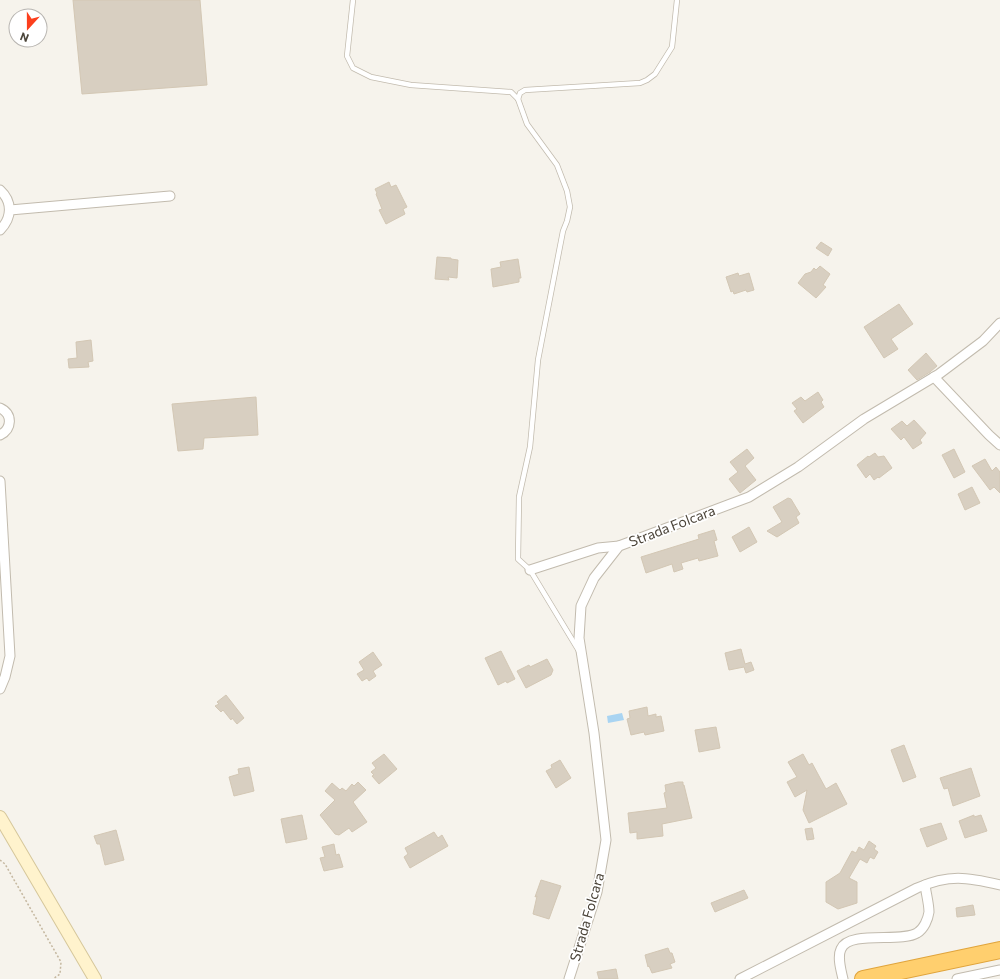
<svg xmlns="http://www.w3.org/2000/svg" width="1000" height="979" font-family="Commissioner,sans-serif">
  <rect width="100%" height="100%" fill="#f6f3ec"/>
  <polygon fill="#a9d4f2" points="622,713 624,720 608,723 607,716"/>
  <g fill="#d8cfc1" stroke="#d3c7b4">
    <polygon points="73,0 200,0 207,85 82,94"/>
    <polygon points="389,182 391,187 396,185 407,207 403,209 405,214 386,224 379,210 382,209 376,194 377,193 375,189"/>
    <polygon points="821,242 832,249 828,256 816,248"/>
    <polygon points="437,257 451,258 451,259 458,260 457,278 448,277 449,280 435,279"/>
    <polygon points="518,259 521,278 519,278 519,282 493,287 491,269 501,267 500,262"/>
    <polygon points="820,266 830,274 823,285 826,287 816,298 798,283 805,274 811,272 814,268 816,270"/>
    <polygon points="738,273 739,276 749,273 754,290 747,292 746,290 734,294 733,291 731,292 726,277"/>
    <polygon points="899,304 913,324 891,339 898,349 884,358 864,327"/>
    <polygon points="91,340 93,361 88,362 89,367 69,368 68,359 77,358 76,342"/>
    <polygon points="926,353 937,366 930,372 917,380 908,370"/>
    <polygon points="818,392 823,400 821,402 824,407 803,423 794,411 797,409 792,403 801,397 805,401"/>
    <polygon points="256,397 258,435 204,438 203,449 178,451 172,404"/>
    <polygon points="914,420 926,433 920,440 922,443 913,449 904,437 901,440 891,429 902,421 907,426"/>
    <polygon points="747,449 754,458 745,466 756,480 740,493 729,479 738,472 730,462"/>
    <polygon points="954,449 965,472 954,478 942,455"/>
    <polygon points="875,453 878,457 884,456 892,468 879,478 878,477 874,480 870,474 866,478 857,465 868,456 869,457"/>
    <polygon points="985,459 992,471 996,467 1000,472 1000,493 994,487 990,490 972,466"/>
    <polygon points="972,487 980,503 965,510 958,494"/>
    <polygon points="788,498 791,499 800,514 796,517 799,523 777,537 767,531 782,522 773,507"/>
    <polygon points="749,527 757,542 740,552 732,537"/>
    <polygon points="714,530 717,540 714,541 718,556 699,561 698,558 681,563 683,569 674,572 672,564 646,573 641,557 699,539 698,535"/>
    <polygon points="741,649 745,664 751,662 754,670 746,673 744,667 729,670 725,653"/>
    <polygon points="501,651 515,679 507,683 506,681 498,685 485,658"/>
    <polygon points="373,652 382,665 373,671 376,676 369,681 367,678 362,681 357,674 364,670 359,662"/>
    <polygon points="547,659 553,670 551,675 526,688 517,671 529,665 530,667"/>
    <polygon points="226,695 244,718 237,724 232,718 231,720 223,710 221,712 215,706 219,704 217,702"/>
    <polygon points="647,707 648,716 656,714 656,717 661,716 664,731 645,735 644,732 631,735 627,719 630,718 629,711"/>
    <polygon points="716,727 720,748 699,752 695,730"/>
    <polygon points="904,745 916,777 903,782 891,750"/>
    <polygon points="384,754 397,769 379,784 372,776 374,775 371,772 376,768 372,763"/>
    <polygon points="803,754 809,765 812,763 826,789 836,783 847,804 809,823 803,810 807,790 795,797 787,782 797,777 788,762"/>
    <polygon points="560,760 571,778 556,788 546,771 552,768 551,765"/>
    <polygon points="249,767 254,791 234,796 229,777 239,774 238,769"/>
    <polygon points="971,768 980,796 953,806 948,788 944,789 940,778"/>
    <polygon points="358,782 366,790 353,802 367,822 352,832 349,828 339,835 335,834 320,815 335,800 325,791 332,783 340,790 342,788 346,791 352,784 354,786"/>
    <polygon points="678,782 683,782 683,785 684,785 692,818 662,824 663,836 637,839 637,832 630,833 628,813 667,808 664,793 666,792 665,785"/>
    <polygon points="302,815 307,839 286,843 281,819"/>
    <polygon points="974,815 974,817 981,815 987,831 965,838 959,821"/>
    <polygon points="941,823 947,839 927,847 920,829"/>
    <polygon points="812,828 814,839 807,840 805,829"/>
    <polygon points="116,830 124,860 105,865 100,844 97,844 94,836"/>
    <polygon points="434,832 438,838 442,835 448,846 410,868 404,857 408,854 405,848"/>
    <polygon points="869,841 876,846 874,849 878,852 874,859 870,857 867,863 860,859 849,878 857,882 857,903 838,909 826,902 826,882 840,873 852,851 856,853 859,847 864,850"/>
    <polygon points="334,844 336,855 339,854 343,867 324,871 320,858 325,857 322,847"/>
    <polygon points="541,880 561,886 549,919 533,914 537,896 535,897"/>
    <polygon points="744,890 748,898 715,912 711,903"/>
    <polygon points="973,905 975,915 957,917 956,908"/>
    <polygon points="668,948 670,953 672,953 675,962 670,964 672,968 652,973 649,966 648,967 645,955"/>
    <polygon points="616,969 618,979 599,979 597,972"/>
  </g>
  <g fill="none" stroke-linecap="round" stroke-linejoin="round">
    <defs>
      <g id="lane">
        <polyline points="353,0 347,56 353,68 371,77 411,85 511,92 518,99"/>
        <polyline points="579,651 530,570 518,559 519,497 530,447 538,360 563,231 567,221 570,207 567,191 557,165 527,124 518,99 520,93 525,90 640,83 647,80 655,74 672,47 677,0"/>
      </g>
      <g id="street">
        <path d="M 0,190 C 13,202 12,218 0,230"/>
        <polyline points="10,210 170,196"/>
        <polyline points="934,377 989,435 1000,445"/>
        <path d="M 0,408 C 13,414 12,429 0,435"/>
        <polyline points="0,481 10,656 5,677 0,689"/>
        <polyline points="530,570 598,548 619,546"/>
        <polyline points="569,979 597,892 606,840 594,733 579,638 581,606 594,578 619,546 749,497 798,467 864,419 939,374 983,341 1000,323"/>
        <path d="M 740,979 L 917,888 C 949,874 967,877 1000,885"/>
        <path d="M 843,979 C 841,970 837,957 841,949 C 849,930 901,943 917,933 C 924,929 928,919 929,912 C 929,904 926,893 925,885"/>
        <polyline points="957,979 1000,970"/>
      </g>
      <polyline id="secondary" points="0,817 95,979"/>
      <polyline id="highway" points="863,979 1000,950"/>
    </defs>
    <use href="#lane" stroke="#c2bbae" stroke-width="6"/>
    <use href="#street" stroke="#c2bbae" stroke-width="11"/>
    <use href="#secondary" stroke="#d6c79b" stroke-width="14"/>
    <use href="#highway" stroke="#e0a43c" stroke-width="18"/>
    <polyline stroke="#c4b79f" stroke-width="1.5" stroke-dasharray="2 2" stroke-linecap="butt" points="0,860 5,864 61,962 60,974 53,979"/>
    <use href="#lane" stroke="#fff" stroke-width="4.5"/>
    <use href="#street" stroke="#fff" stroke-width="9"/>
    <use href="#secondary" stroke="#fff3cd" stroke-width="12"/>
    <use href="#highway" stroke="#ffcf6e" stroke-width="16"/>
  </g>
  <g text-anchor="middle" stroke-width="3.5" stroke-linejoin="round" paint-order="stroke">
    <g font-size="14" fill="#4b4439" stroke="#fff">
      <text transform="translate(672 526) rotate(-21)" y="5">Strada Folcara</text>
      <text transform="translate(587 917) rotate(-74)" y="5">Strada Folcara</text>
    </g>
  </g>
  <g transform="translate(28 28) rotate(201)"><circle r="19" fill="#ffffff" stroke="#b7b4b0"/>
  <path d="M0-3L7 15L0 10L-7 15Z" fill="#fc3f1d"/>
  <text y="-6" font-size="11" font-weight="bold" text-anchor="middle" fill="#4b4439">N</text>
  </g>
</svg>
